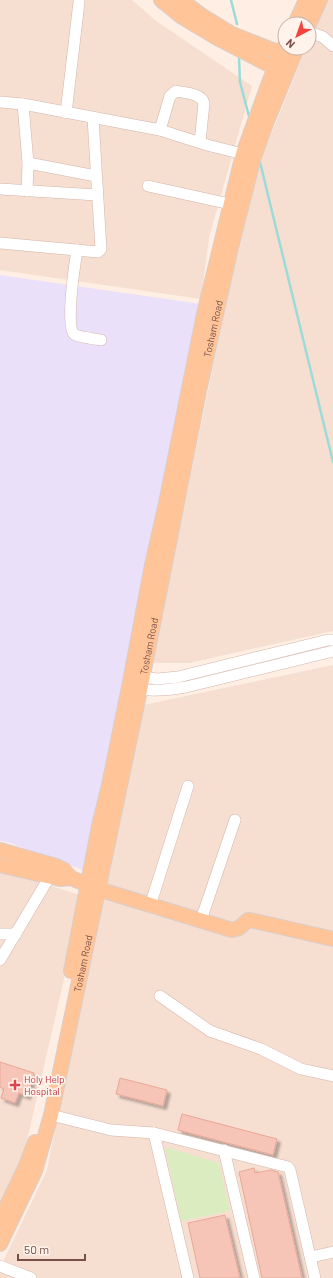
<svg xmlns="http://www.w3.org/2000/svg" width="333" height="1278" font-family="Barlow,sans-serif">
  <defs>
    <filter id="shadow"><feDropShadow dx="3.5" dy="3.5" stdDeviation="1" flood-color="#0004"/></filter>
  </defs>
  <rect width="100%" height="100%" fill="#feeee3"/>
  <g fill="#f6ded1">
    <polygon points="0,0 132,0 156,21 252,86 209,237 201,299 0,270"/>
    <polygon points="326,0 333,0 333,631 189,663 152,663 250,187 306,48 309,48 309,40 323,5"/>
    <polygon points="333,665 333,1278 0,1278 0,1268 47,1170 139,706"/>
    <polygon points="0,872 7,872 83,896 23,1158 0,1205"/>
  </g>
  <polygon fill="#ebe0fa" points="0,275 201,304 86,871 10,843 0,841"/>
  <polygon fill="#dbedc0" points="165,1147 219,1163 230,1211 181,1221"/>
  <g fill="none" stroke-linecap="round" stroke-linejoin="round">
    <g stroke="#9bdcda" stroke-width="2.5">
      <polyline points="231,0 237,24"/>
      <polyline points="239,59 240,82 250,120"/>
      <polyline points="259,158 333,462"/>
    </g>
  </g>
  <g fill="#f6c5b8" stroke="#eaa797" filter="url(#shadow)">
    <polygon points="0,1062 34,1073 27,1096 19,1093 15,1103 1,1098 4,1089 0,1087"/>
    <polygon points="120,1078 167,1090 163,1106 116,1094"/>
    <polygon points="182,1114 277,1139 273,1155 178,1130"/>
    <polygon points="254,1168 255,1173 271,1170 278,1172 302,1278 262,1278 239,1172"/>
    <polygon points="225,1215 240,1278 200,1278 188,1223"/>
  </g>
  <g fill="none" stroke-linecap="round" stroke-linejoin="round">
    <defs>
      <g id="minor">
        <polyline points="309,32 323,37 333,46"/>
        <polyline points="0,102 23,104 160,130 207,145 251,156"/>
        <polyline points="23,104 28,163 27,191"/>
        <polyline points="66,113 79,2"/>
        <path d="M 160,130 L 170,96 L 176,91 C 185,93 201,93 204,103 L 200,142"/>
        <polyline points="28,163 96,176"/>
        <polyline points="148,186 230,204"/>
        <polyline points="0,189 97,195"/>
        <polyline points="0,243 98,252 101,249 93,118"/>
        <path d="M 77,250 C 75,263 65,326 74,334 C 78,337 95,339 101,340"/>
        <polyline points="135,676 157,679 178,677 328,640 333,640"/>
        <path d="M 133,688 C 151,692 167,690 186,687 L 333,651"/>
        <polyline points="150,906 188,786"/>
        <polyline points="201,920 235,820"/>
        <polyline points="0,934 16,934"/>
        <polyline points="0,960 53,871"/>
        <polyline points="160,996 210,1031 261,1049 301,1069 333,1076"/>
        <polyline points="51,1115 111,1130 154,1133 288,1167 290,1170 315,1278"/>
        <polyline points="154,1133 188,1278"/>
        <polyline points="224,1150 254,1278"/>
        <polyline points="311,1257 333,1252"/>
        <polyline points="0,1266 31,1278"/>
      </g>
      <g id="major">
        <polyline points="161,0 182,17 217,38 283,72"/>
        <polyline points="181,0 201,15 232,34 290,57"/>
        <polyline points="295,24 306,0"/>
        <polyline points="309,24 320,0"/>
        <polyline points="0,850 56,866 64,870 71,878 98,889 232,930 239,928 248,920 250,920 333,939"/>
        <polyline points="0,865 60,879 71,878"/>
        <polyline points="71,971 99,826 109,785 129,687 152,565 166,503 204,314 243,154 270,80 285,45"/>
        <polyline points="0,1220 25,1168 35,1142"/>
        <path id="s1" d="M 0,1244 L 35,1171 L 51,1115 L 140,690 L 199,391 L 231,247 L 254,157 L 267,121 L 297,48"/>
      </g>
    </defs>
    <use href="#minor" stroke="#d3b5ab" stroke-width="12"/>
    <use href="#major" stroke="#d9cecb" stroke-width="16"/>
    <use href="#minor" stroke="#fff" stroke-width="11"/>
    <use href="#major" stroke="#ffc599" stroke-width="14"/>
  </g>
  <path fill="#e0444e" stroke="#fff3eb" stroke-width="1.5" d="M13 1079h4v4h4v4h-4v4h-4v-4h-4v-4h4z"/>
  <g text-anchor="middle" stroke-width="3.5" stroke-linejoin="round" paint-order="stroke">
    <g font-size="10" fill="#794f46" stroke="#fff3eb">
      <text dy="4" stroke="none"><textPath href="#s1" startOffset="942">Tosham Road</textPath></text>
      <text dy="4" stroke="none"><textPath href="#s1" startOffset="618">Tosham Road</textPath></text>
      <text dy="4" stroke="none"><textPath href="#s1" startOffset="294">Tosham Road</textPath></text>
    </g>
    <g font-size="10" fill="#be3a42" stroke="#fff3eb" text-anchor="start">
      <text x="24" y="1083">Holy Help<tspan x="24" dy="12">Hospital</tspan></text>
    </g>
  </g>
  <g transform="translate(297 36) rotate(221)"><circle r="19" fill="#fff3eb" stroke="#c9b1a9"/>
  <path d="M0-3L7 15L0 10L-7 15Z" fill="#f2433e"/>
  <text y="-6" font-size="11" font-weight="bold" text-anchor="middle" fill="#794f46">N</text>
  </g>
  <path d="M18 1254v6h67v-6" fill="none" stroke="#794f46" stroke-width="2"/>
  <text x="24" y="1254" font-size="12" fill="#794f46" stroke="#fff3eb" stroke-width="3" paint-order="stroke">50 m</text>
</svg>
